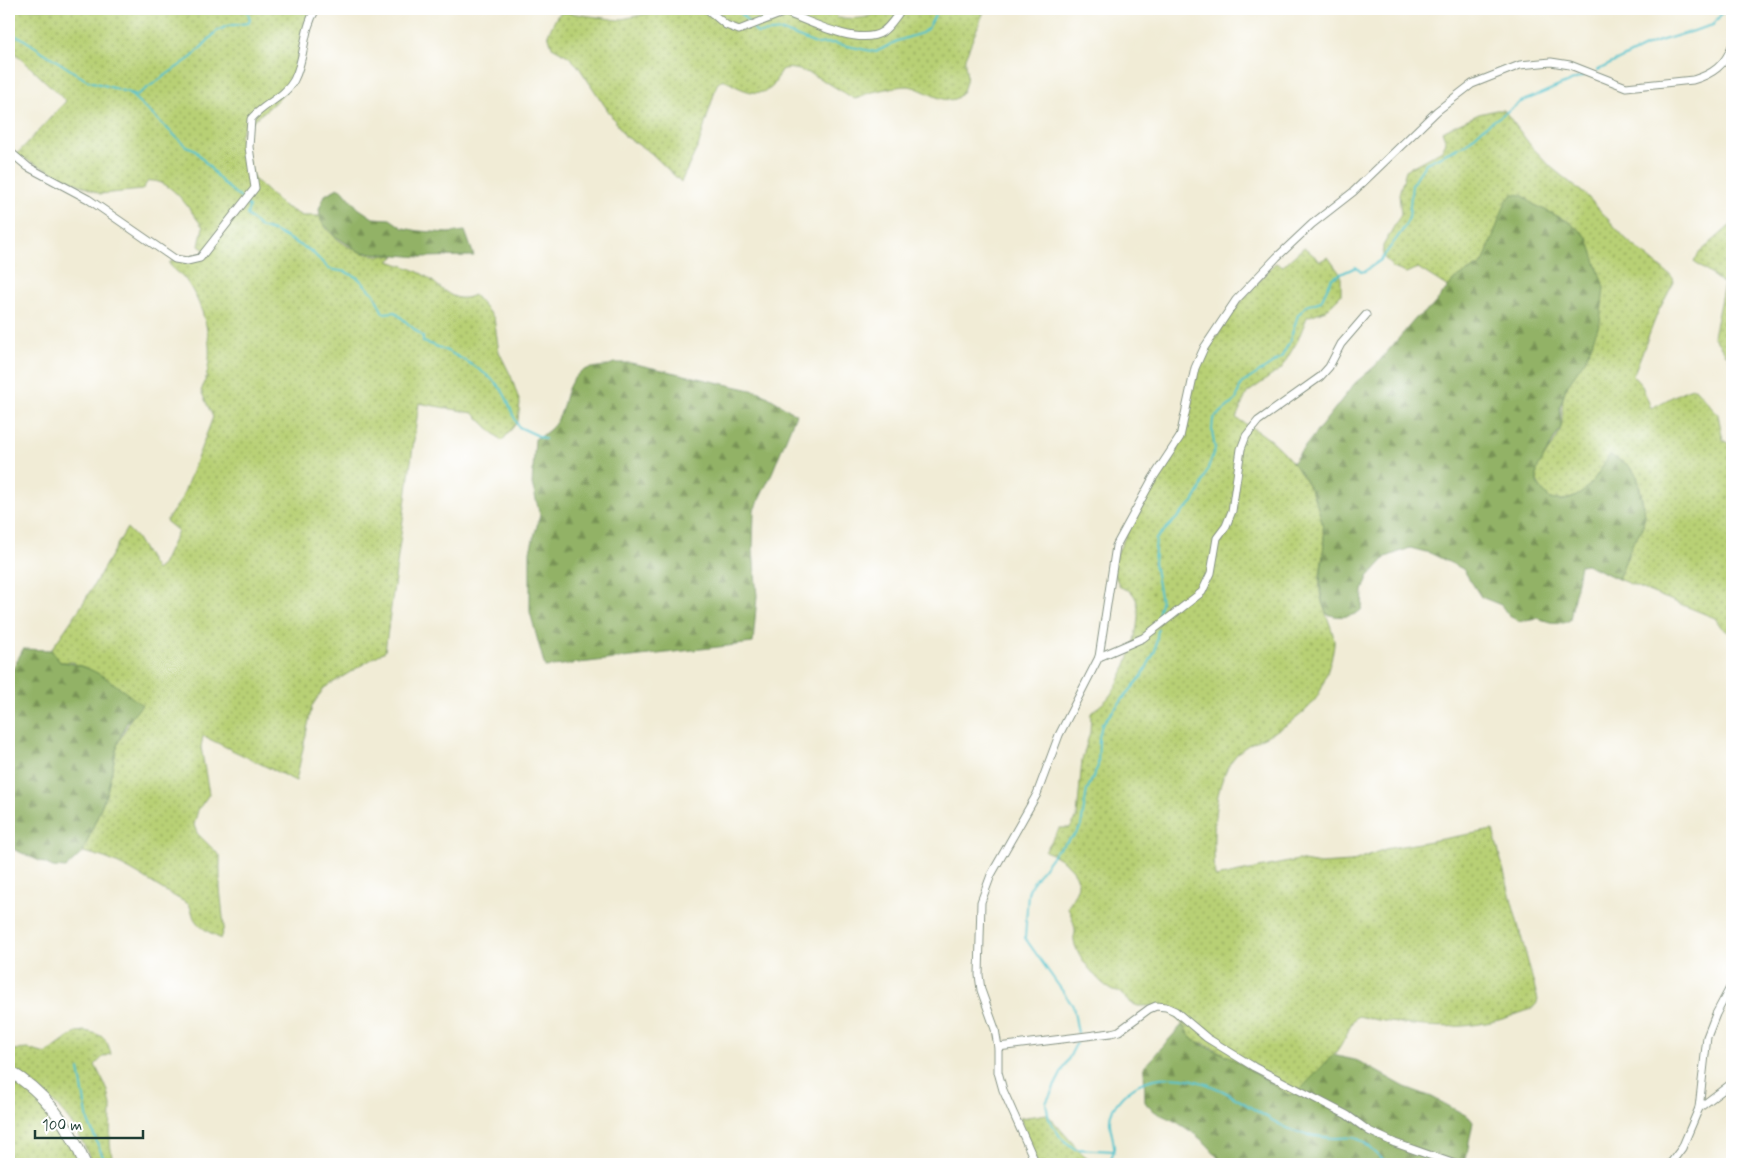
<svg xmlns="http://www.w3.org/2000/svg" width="1741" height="1173" font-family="Mynerve,sans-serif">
  <defs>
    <pattern id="grass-dots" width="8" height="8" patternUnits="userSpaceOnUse" patternTransform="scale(1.25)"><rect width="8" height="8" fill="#b8d075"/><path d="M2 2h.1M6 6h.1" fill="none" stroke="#95aa61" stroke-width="1.8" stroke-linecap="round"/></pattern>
    <pattern id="forest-firs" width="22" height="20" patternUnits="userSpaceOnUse" patternTransform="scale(1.25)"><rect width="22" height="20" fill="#92b266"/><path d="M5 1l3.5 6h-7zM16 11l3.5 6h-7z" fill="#779255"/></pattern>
  </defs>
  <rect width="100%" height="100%" fill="#fff"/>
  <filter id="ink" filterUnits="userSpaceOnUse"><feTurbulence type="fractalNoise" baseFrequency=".02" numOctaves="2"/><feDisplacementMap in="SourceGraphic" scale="10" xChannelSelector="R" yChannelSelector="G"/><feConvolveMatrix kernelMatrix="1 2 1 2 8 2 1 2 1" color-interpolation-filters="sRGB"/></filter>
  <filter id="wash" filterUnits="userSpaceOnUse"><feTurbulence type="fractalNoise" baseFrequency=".0096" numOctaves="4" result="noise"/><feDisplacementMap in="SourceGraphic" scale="20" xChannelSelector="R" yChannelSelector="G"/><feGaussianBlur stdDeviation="1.12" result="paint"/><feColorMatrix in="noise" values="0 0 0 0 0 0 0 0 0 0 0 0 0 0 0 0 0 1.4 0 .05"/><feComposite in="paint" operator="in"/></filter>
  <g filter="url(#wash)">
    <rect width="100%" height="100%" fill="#f1ecd6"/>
    <g fill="url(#grass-dots)" stroke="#6c8654">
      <path d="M 9,9 L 318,9 C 306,26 307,48 300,67 C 289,95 265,111 243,128 L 240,136 L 254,179 L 282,205 L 302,216 L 320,216 C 324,232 345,246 360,252 C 370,256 384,255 395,256 L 389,261 C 400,265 412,268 422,274 C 438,282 452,307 474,295 L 494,318 L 499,352 L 511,376 L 520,403 L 518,421 L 502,441 L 473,413 L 419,403 L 385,651 L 324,688 L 312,706 L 296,781 L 203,736 L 201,747 L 209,794 L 198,810 L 194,825 L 197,833 L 220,856 L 220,888 L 224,927 L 220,939 C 212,933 201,929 195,920 C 192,916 192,906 187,903 C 149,884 127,861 83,852 L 107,792 L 118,743 L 134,713 L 73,662 L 60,662 L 51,650 L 82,605 L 127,528 L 136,537 L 156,570 L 162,565 L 178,531 L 166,521 L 181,500 L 213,417 L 201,391 C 218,356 207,309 185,279 C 181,273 172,270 169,263 L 175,259 L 189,261 L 206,251 L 199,246 L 203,227 C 190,211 172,178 148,181 L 142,190 L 100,194 L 16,155 L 66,101 L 9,47 Z"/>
      <path d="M 659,9 L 839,9 L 836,18 C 853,18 869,21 881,9 L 985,9 L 965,58 C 964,66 968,72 966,81 C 958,119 927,88 908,86 C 897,86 880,90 869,93 C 864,94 861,98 855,99 C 836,89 801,62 781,70 C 777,75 777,82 772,87 C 758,100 736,87 723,79 L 717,84 L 699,144 L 681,182 L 651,153 L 625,136 L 578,66 L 568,56 L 552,47 L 548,34 L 557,16 L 563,12 L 618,20 L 654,12 Z"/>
      <path d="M 1496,110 L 1504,110 L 1531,146 L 1552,168 L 1587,196 L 1626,239 L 1673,278 L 1674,282 L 1658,312 L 1633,376 L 1642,386 L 1651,408 C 1661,404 1687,387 1695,388 L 1718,414 L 1723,440 L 1732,446 L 1732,635 L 1721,627 L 1715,618 L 1618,579 L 1634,540 L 1642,529 L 1645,515 L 1639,482 L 1633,470 L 1605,462 C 1597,485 1575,505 1550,499 C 1517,467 1553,458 1561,427 C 1564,413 1559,403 1567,386 C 1575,370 1588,358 1593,340 C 1595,331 1573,239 1569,222 L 1533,204 L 1522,195 L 1495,233 L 1483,263 L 1455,279 L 1448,287 L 1418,268 L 1406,273 L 1393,268 L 1383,256 L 1383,246 L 1401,214 L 1399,194 L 1406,170 L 1442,150 L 1446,142 L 1442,131 L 1479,114 Z"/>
      <polygon points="1732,224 1732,362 1713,336 1724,284 1694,262 1699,253"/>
      <path d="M 1304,247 L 1320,261 L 1328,257 L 1341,275 L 1341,295 L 1326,310 L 1307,317 L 1298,340 L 1281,369 L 1247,393 L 1236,418 C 1247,425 1259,431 1269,439 C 1297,462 1323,500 1324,539 C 1324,557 1318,574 1320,592 C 1322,608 1331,623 1334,639 C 1336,649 1323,688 1317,697 C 1302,720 1274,732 1250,744 C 1209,766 1213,838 1215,877 L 1298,860 L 1320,864 L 1351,862 L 1385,849 L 1493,830 L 1538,1000 C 1536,1009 1525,1011 1517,1014 C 1467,1034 1409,1027 1358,1016 C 1350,1022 1350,1028 1346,1036 C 1338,1052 1306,1093 1289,1095 L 1255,1072 L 1208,1045 L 1193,1040 L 1179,1020 L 1168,1010 L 1151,1006 L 1138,1006 L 1131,1003 L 1119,992 C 1105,993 1075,954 1074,941 C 1073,937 1076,933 1075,929 C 1074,921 1070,914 1068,907 C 1071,900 1077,892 1078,884 C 1079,869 1058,856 1045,851 L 1060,828 L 1070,828 L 1077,817 L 1082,760 L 1090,732 L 1091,713 C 1096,708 1103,704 1108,698 C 1123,681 1147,618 1135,597 C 1132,591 1126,589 1120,587 L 1111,567 L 1144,496 L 1178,446 L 1195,371 L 1231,313 L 1275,263 L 1283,266 Z"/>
      <path d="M 84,1031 C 102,1034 107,1038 111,1054 L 103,1057 L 95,1065 L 108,1091 L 111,1106 L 110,1143 L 113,1164 L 92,1164 C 75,1117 48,1094 9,1066 L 9,1056 L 13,1050 L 28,1049 L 46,1054 L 76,1032 Z"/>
      <path d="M 9,1079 C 46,1103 61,1125 80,1164 L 9,1164 Z"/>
      <polygon points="1047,1114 1084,1156 1094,1164 1037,1164 1020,1118"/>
    </g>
    <g fill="url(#forest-firs)" stroke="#58784d">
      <polygon points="338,188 342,189 358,208 373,218 390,219 403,228 419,231 448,233 465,231 474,256 421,257 360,252 335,236 321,221 319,209 325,195"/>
      <path d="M 1513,194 L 1522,195 L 1533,204 L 1569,222 L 1588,238 L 1604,288 L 1600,322 L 1585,360 L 1566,387 L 1560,407 L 1561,427 L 1537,470 L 1537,484 L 1550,499 C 1583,507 1595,476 1610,455 L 1628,465 L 1637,476 L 1645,515 L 1642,529 L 1634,540 L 1618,579 L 1586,564 L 1580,565 L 1570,620 L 1564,623 L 1550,622 L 1537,618 L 1519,621 L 1509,616 L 1501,605 L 1481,597 L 1463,569 L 1430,553 L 1410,548 L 1386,557 L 1368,577 L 1363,591 L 1362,609 C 1354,618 1338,618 1327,614 C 1315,590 1323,566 1324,541 C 1324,516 1310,480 1292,463 L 1355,383 L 1375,366 L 1416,318 L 1431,308 L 1455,279 L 1483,263 L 1506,201 Z"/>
      <path d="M 614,363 L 631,363 L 760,392 L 796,414 L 772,473 L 754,510 L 753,550 L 757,596 L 753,643 L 545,667 L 530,612 L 530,551 L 540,515 L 532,484 L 535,439 C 573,421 556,395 578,374 C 588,365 602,369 614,363 Z"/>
      <path d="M 23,649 L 51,650 L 60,662 C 94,664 117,686 142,705 L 126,724 L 118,742 L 107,792 L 83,852 L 66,868 L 53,867 L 13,849 L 9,838 L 9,677 Z"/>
      <path d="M 1182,1025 L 1193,1040 L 1230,1057 L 1289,1095 L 1297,1093 L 1333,1055 L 1358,1061 L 1405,1087 L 1432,1097 L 1469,1117 L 1473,1122 L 1465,1164 L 1221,1164 C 1214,1147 1193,1132 1178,1123 C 1166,1116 1153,1114 1145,1102 L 1144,1067 Z"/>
    </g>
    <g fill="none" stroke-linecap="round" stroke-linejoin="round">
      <g stroke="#57c4ce" stroke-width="2">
        <polyline points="737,9 750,24"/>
        <polyline points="753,28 757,33 783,31 816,44 833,43 876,52 897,41 922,33 929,27 938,9"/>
        <polyline points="9,34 20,37 86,80 137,95 192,57 217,31 227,26 248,23 250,19 247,9"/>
        <polyline points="1598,70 1653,43 1713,25 1725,9"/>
        <polyline points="129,93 186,146 194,149 223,183 243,200"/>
        <path d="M 246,204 L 249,207 L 247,215 L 260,227 L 276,232 L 311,251 L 329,269 L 346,272 L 358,278 L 374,294 L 383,313 L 395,312 L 423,337 L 423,342 C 444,347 492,373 503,392 C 510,403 512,416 519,427 L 545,439"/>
        <polyline points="1157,620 1161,602 1154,563 1156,539 1193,502 1200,490 1215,449 1212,431 1213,419 1236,400 1241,384 1281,358 1289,343 1298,315 1306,306 1321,301 1332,278 1356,267 1361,272 1365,271 1381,260 1402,231 1409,218 1412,184 1426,163 1466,144 1483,128 1521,102 1583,76"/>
        <polyline points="1078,1033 1073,1006 1025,938 1028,893 1031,885 1056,851 1076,834 1081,826 1087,790 1098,766 1099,738 1102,724 1142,676 1155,651 1158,629"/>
        <polyline points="1076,1044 1046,1103 1049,1119 1061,1138 1075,1149 1114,1151"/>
        <polyline points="79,1069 88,1121 106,1164"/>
        <path d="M 1108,1164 C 1110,1160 1113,1155 1114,1150 C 1115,1137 1105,1123 1113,1109 C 1137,1069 1184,1072 1221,1090 C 1247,1103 1268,1121 1294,1131 C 1307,1136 1322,1137 1335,1138 C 1343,1138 1351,1136 1358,1139 C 1371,1145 1378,1159 1391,1164"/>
      </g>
    </g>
  </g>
  <g filter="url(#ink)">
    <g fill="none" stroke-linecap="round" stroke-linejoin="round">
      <defs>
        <g id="minor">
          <polyline points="707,9 726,25 739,30 785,12"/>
          <path d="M 783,9 L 785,12 C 808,21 860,47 882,32 C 890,27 896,16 902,9"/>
          <path d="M 9,151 L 28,167 L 88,199 L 175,259 L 187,261 L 200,258 L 255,188 L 249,147 L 251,119 C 263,104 285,97 294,80 C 306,57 302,31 316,9"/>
          <polyline points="1099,657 1143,638 1202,592 1211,573 1217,538 1226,526 1232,511 1241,449 1246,436 1258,421 1320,377 1329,367 1341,344 1366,315"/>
          <polyline points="998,1047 1111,1033 1119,1031 1149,1009 1156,1006 1166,1007 1175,1011 1207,1038 1254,1067 1347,1115 1369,1131 1395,1143 1455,1164"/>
          <polyline points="1699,1108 1732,1083"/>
          <path d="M 1036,1164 L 1003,1090 L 998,1072 L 998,1047 L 995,1029 L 981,990 L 979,975 L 981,902 L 991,875 L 1037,794 L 1059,735 L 1099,657 L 1116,546 L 1153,478 L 1180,437 L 1195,368 L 1204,348 L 1236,300 L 1277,257 L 1312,224 L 1353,192 L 1437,111 L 1472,84 L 1520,65 L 1551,62 L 1570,65 L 1626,87 L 1693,80 C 1713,74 1725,65 1732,46"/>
          <polyline points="1670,1164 1682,1148 1699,1108 1707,1037 1716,1014 1732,984"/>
        </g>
        <path id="primary" d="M 9,1071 C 45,1092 69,1125 85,1164"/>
      </defs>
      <use href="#minor" stroke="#889485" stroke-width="9"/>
      <use href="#primary" stroke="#889485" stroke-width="13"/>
      <use href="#minor" stroke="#fff" stroke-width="7"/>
      <use href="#primary" stroke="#fff" stroke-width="11"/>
    </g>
  </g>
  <rect width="1741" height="1173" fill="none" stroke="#fff" stroke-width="30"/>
  <path d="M35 1130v8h108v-8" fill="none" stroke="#1f3d34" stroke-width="2.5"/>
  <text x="42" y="1130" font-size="15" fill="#1f3d34" stroke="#ffffff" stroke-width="4" paint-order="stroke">100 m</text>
</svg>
